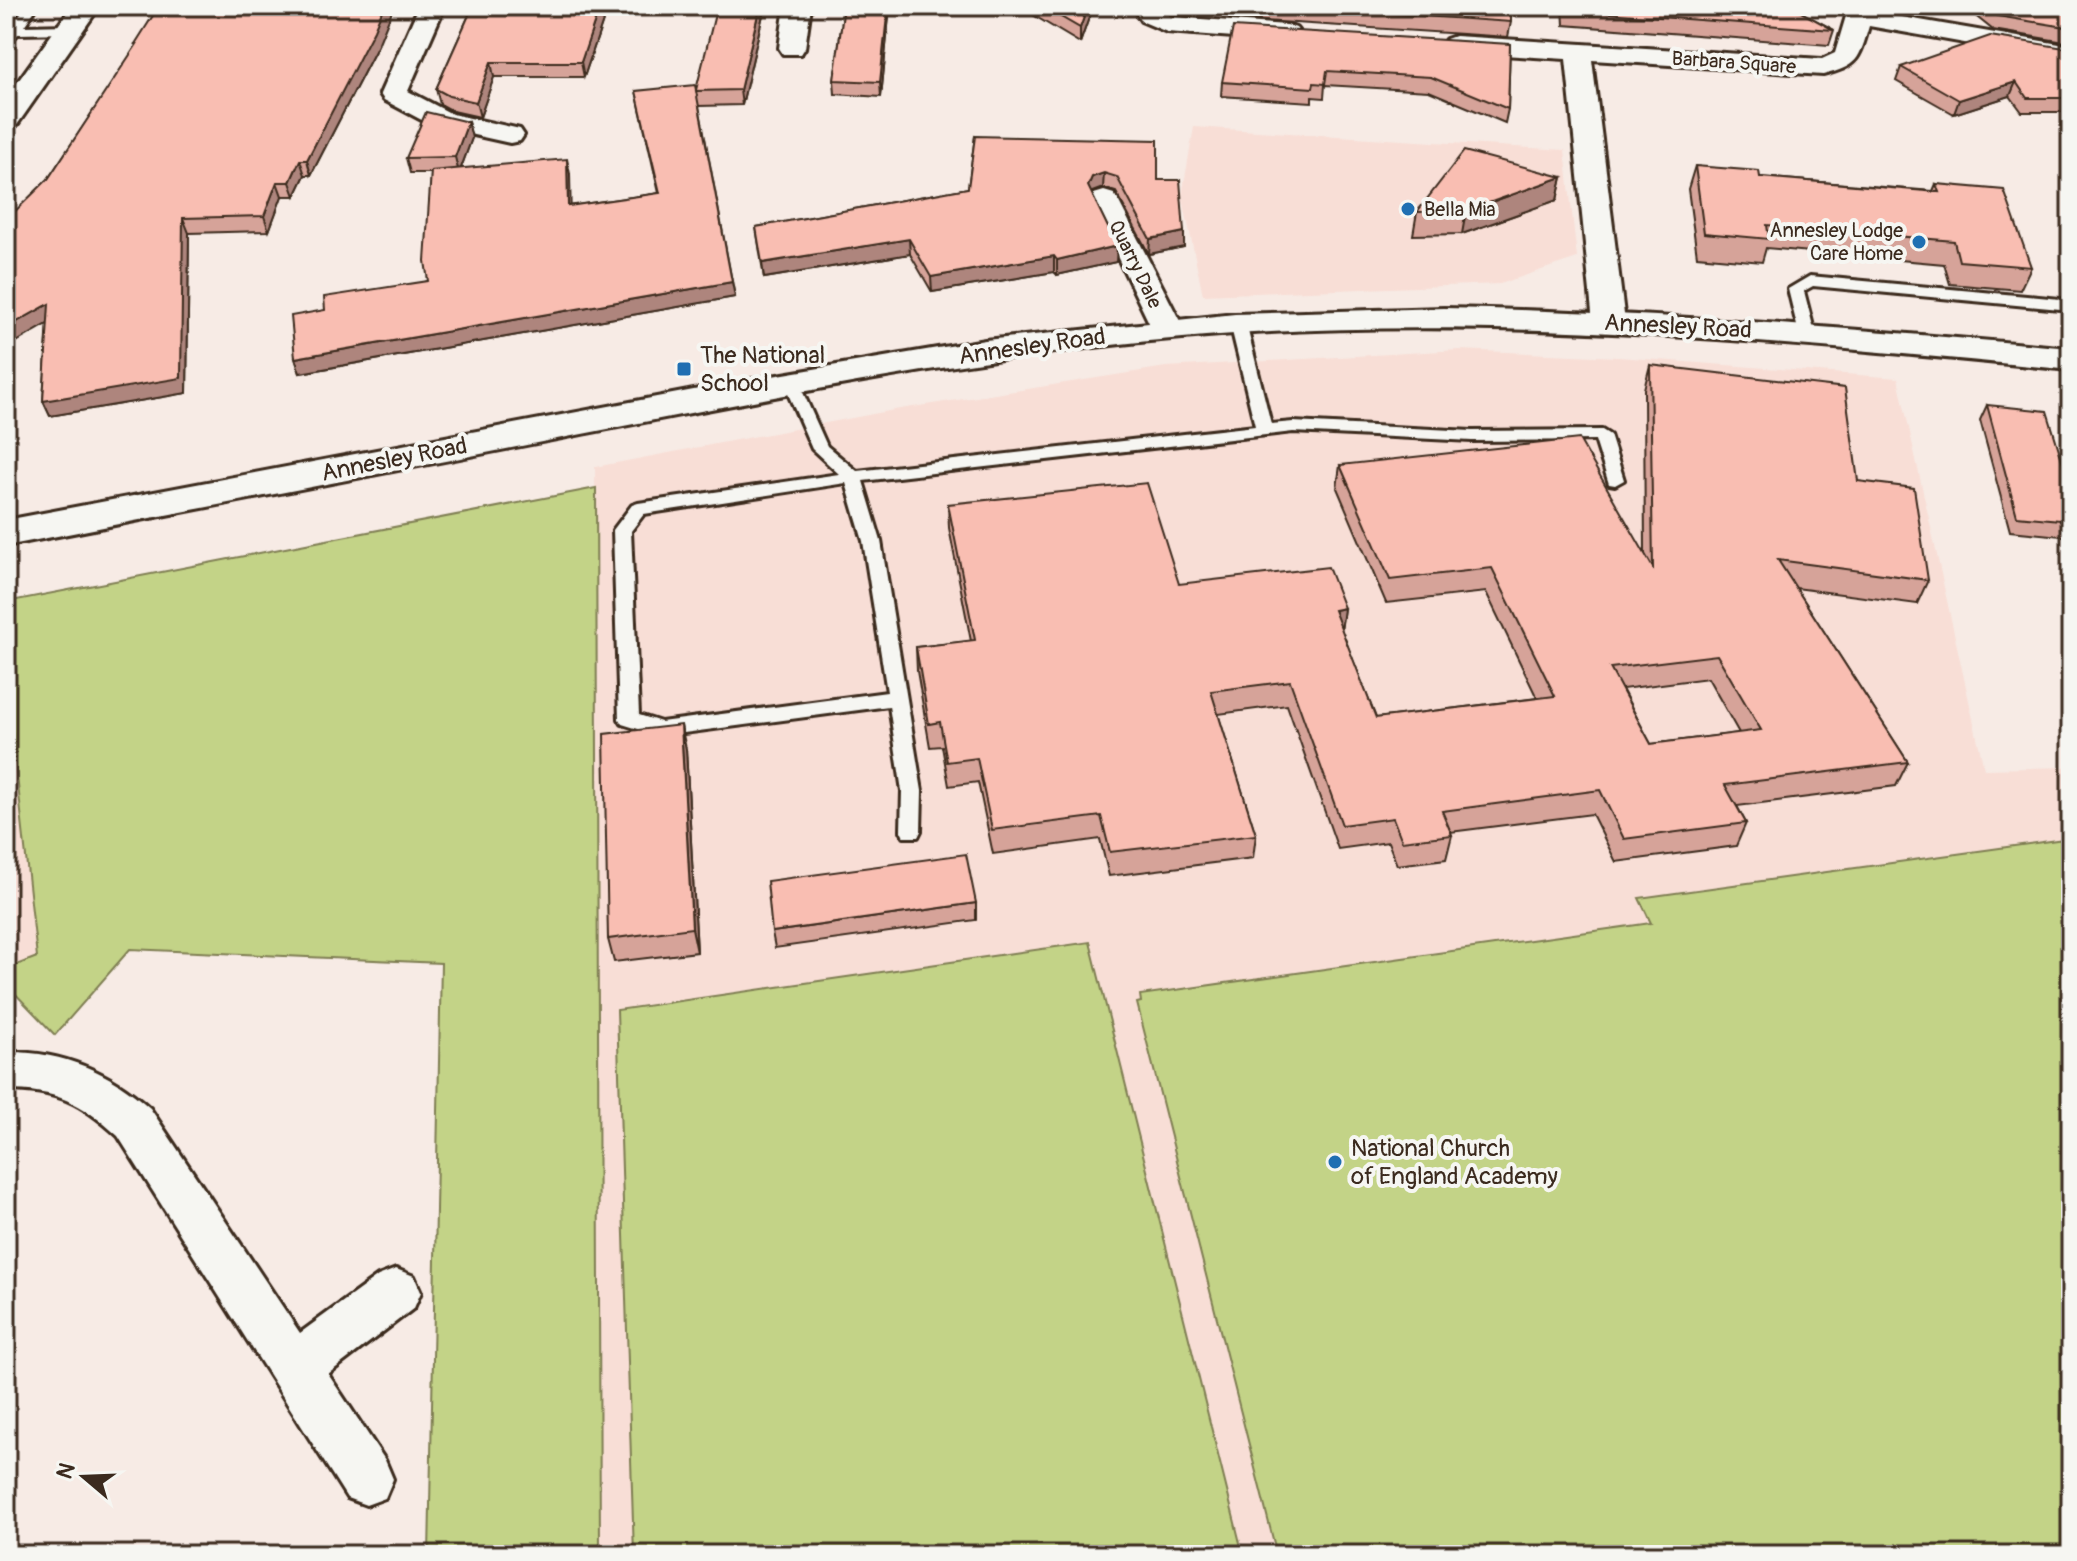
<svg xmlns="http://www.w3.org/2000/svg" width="2077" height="1561" font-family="Pangolin,sans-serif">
  <rect width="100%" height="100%" fill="#f7ebe5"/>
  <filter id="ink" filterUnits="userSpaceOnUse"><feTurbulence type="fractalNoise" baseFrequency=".0125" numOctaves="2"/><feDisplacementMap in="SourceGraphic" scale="16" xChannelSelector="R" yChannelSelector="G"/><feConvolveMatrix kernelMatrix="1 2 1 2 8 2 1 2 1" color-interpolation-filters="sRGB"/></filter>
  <g filter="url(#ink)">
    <g fill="#f8ded6">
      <polygon points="1194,127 1565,150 1577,258 1500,284 1203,295 1182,195"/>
      <polygon points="1459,350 1618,357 1898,378 1984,769 2071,767 2071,1555 600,1555 595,467 894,410 1166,367"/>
      <polygon points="6,676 37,958 6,969"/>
    </g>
    <g fill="#c3d387" stroke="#7f7e52" stroke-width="2">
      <polygon points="596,488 600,1555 429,1555 441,963 130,949 55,1035 6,984 6,969 37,957 6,676 6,602"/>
      <polygon points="2071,838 2071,1555 1277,1555 1137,1003 1141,1002 1140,995 1651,923 1639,898"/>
      <polygon points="1090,942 1243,1555 634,1555 617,1010"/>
    </g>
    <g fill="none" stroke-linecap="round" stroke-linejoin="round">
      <defs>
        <g id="lane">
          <polygon points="26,6 38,6 24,26 70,25 76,29 70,33 18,34 6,46 6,33"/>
          <polygon points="1810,276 2071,300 2071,310 1813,286 1804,291 1815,334 1807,339 1799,334 1788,289"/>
          <path d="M 1238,318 L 1246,323 L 1271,424 L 1293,422 L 1472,431 L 1602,430 L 1610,435 L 1624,480 L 1615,485 L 1609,484 L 1595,440 L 1472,441 L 1293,432 L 863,481 L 881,541 L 922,791 L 921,831 L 918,837 L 904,837 L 901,831 L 902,791 L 889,706 L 661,736 L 622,724 L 619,719 L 613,530 L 632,505 L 638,503 L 839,474 L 812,449 L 783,382 L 785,379 L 797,379 L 827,446 L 857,471 L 1255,426 L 1230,323 ZM 846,483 L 863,541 L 887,692 L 661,722 L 639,715 L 631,531 L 644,514 Z"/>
        </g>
        <g id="street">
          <polygon points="419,6 445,6 408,91 452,114 520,129 524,135 520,141 510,143 433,126 384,100 380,94"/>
          <polygon points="785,6 811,6 805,48 801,54 783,54 779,48"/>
          <polygon points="1132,6 1158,6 1160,11 1172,17 1287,25 1296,28 1300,33 1296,38 1287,41 1167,32 1141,21"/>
          <path d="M 1849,6 L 1875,6 L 1873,12 L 2071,46 L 2071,62 L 1869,26 C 1859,60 1858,66 1823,75 L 1592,60 L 1625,322 L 1620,329 L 1609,331 L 1598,329 L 1593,322 L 1566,59 L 1455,52 L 1446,49 L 1442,44 L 1446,39 L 1455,36 L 1822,59 L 1835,53 Z"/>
          <polygon points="1104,191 1114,194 1118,200 1184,329 1179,336 1168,338 1157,336 1152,329 1090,200 1094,194"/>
          <path d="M 6,1052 C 62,1051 109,1071 150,1108 L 300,1333 L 378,1276 L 396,1269 L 414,1276 L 421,1292 L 414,1308 L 328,1374 L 385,1460 L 393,1479 L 385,1498 L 366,1505 L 347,1498 L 118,1136 C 81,1102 56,1090 6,1090 Z"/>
        </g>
        <g id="secondary">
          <polygon points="72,6 100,6 17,125 6,128 6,98"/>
          <path d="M 1444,308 C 1654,312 1862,329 2071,348 L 2071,370 C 1793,343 1514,316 1234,334 C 1011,349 791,393 572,436 C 383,474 195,509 6,546 L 6,520 L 736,382 L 985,340 L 1235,314 Z"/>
        </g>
      </defs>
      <use href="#lane" stroke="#3b2a1e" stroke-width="6"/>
      <use href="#street" stroke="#3b2a1e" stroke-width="6"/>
      <use href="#secondary" stroke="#3b2a1e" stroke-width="6"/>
      <use href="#lane" fill="#f6f6f2" fill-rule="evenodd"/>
      <use href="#street" fill="#f6f6f2" fill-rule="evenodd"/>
      <use href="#secondary" fill="#f6f6f2" fill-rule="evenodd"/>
    </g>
    <g fill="#d6a399" stroke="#3b2a1e" stroke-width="2" fill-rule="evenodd">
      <polygon points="473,6 608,6 584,77 494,77 480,117 453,111 440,104 436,89"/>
      <polygon points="765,6 742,105 699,106 735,297 300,373 295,358 325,310 428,281 431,173 410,173 406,158 468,122 472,138 461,168 570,174 570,206 659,193 636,91 696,90"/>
      <polygon points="844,6 890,6 881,97 835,94 834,80"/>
      <polygon points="1018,6 1093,6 1080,43"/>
      <polygon points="1237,6 1511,6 1511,22 1508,37 1236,19"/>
      <polygon points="1563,6 1790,6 1834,30 1829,45 1564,25"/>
      <polygon points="1963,6 2071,6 2071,43 1993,30"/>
      <polygon points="135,44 378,45 311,175 305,175 295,196 282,196 269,231 189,233 187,393 50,416 43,401 48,324 48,179 136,47"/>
      <polygon points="1510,44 1508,109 1505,123 1429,91 1325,85 1324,98 1312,97 1312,102 1221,96 1222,82"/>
      <polygon points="2071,49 2071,112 2022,112 2010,96 1954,114 1896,81 1901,67"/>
      <polygon points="975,136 1158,180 1184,232 1184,247 1149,254 1116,192 1103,188 1091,193 1117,246 1116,262 1057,275 1054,272 932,292 910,254 764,278 756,227 968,188"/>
      <polygon points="1695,166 1760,177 1933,191 1936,184 2031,267 2020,290 1950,284 1944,264 1766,248 1762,262 1697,256 1688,189"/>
      <polygon points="1562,177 1557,200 1462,234 1413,235 1417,212"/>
      <path d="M 1650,365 L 1858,481 L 1928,580 L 1917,604 L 1796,588 L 1908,762 L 1896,786 L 1737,806 L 1746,823 L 1736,846 L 1616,862 L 1592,814 L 1450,832 L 1452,835 L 1446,859 L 1397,865 L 1388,842 L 1338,849 L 1287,705 L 1218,714 L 1256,835 L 1253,858 L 1109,876 L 1100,839 L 993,854 L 978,782 L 949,786 L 942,746 L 930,747 L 917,671 L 916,647 L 971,641 L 949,528 L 948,504 L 1179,584 L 1344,608 L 1341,629 L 1376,718 L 1537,698 L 1486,592 L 1386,603 L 1337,488 L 1340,465 L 1645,554 L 1644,389 ZM 1708,678 L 1739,733 L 1651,744 L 1622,689 Z"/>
      <polygon points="1987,405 2071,489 2071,537 2010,531 1980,420"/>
      <polygon points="686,749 697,952 614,962 608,939"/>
      <polygon points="976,903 976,920 775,948 772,932"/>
    </g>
    <g fill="#ae857d" stroke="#3b2a1e" stroke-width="2">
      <polygon points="384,6 394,6 378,45 311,175 307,160"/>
      <polygon points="600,6 608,6 584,77 581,62"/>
      <polygon points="760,6 765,6 742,105 740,90"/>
      <polygon points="888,6 890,6 881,97 880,82"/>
      <polygon points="1088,6 1093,6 1080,43 1080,28"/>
      <polygon points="491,62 494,77 480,117 476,102"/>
      <polygon points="2016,82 2010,96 1954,114 1959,100"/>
      <polygon points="468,122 472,138 459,173 455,157"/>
      <polygon points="567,159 570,174 571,222 568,206"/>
      <polygon points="300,160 305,175 295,196 290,182"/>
      <polygon points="1104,173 1103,188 1092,192 1087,201 1088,186 1092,177"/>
      <polygon points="1562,177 1557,200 1462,234 1466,211"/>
      <polygon points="277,182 282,196 269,231 264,216"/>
      <polygon points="183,218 189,233 187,393 50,416 43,401"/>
      <polygon points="1184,232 1184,247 1149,254 1150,239"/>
      <polygon points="909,239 910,254 764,278 762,263"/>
      <polygon points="1117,246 1116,262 1057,275 1057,260"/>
      <polygon points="1054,256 1054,272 932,292 931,277"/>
      <polygon points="732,282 735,297 300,373 295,358"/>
      <polygon points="49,304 56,319 6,348 6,328"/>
      <polygon points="1344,608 1341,632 1334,610"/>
      <polygon points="681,725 686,749 697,952 692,928"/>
    </g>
    <g fill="#f9beb2" stroke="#3b2a1e" stroke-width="2" fill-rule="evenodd">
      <polygon points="159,6 384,6 374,30 307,160 300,160 290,182 277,182 264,216 183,218 181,378 43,401 49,304 6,328 6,220 48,179 137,44 135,44"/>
      <polygon points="473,6 600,6 581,62 491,62 476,102 449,96 436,89"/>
      <polygon points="717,6 760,6 740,90 696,91 732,282 295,358 291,316 325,310 324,297 428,281 425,261 431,171 567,159 568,206 660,193 636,91 695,85 696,90"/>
      <polygon points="844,6 888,6 880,82 834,80"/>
      <polygon points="1042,6 1088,6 1080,28"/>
      <polygon points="1274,6 1511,6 1511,22"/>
      <polygon points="1567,6 1790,6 1834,30 1567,10"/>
      <polygon points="1986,6 2071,6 2071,28 1998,16"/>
      <polygon points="1233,27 1510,44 1508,109 1431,77 1327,71 1325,84 1314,83 1313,88 1222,82"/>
      <polygon points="1990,36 2071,49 2071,98 2027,98 2016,82 1959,100 1901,67"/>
      <polygon points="426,112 468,122 455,157 406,158"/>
      <polygon points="975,136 1158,140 1158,180 1180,180 1184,232 1150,239 1117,177 1104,173 1092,177 1088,186 1117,246 1057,260 1054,256 931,277 909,239 762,263 756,227 968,188"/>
      <polygon points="1464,151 1562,177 1466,211 1417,212"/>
      <polygon points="1695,166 1759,171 1760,177 1939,192 1936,184 2004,190 2031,267 1959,261 1954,241 1767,225 1769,239 1704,233"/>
      <path d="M 1650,365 L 1845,388 L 1858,481 L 1914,488 L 1928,580 L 1778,560 L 1908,762 L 1725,785 L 1746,823 L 1624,839 L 1600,790 L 1442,811 L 1452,835 L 1402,841 L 1393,818 L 1342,825 L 1290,681 L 1211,691 L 1256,835 L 1110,852 L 1101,816 L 992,830 L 977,758 L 947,762 L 940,722 L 929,724 L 916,647 L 975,640 L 948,504 L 1147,483 L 1179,584 L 1328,567 L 1344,608 L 1334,610 L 1376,718 L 1555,696 L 1492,568 L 1390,580 L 1340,465 L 1579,439 L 1653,568 ZM 1717,655 L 1761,730 L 1651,744 L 1610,668 Z"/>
      <polygon points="1987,405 2047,411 2071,489 2071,521 2017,516"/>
      <polygon points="681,725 692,928 608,939 604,734"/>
      <polygon points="966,854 976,903 772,932 767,881"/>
    </g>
  </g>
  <g fill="#1f6fb2" stroke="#f6f6f2" stroke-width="3">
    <circle cx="1408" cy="209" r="8"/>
    <circle cx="1919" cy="242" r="8"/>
    <rect x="676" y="361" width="16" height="16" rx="4"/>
    <circle cx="1335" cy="1162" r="8"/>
  </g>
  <g text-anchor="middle" stroke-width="8" stroke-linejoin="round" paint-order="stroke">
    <g font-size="20" fill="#3b2a1e" stroke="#f6f6f2">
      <text transform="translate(1734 62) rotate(4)" y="7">Barbara Square</text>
      <text transform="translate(1136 264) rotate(64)" y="7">Quarry Dale</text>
    </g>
    <g font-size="20" fill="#3b2a1e" stroke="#f6f6f2" text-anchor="start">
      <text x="1424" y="216">Bella Mia</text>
      <text x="1903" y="237" text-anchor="end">Annesley Lodge<tspan x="1903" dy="23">Care Home</tspan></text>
    </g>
    <g font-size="24" fill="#3b2a1e" stroke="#f6f6f2">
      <text transform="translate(1678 326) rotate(3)" y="8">Annesley Road</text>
      <text transform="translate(1032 346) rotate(-8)" y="8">Annesley Road</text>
      <text transform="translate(394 459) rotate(-11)" y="8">Annesley Road</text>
    </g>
    <g font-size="24" fill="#3b2a1e" stroke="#f6f6f2" text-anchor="start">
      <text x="700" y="363">The National<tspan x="700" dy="28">School</tspan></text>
      <text x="1351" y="1156">National Church<tspan x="1351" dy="28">of England Academy</tspan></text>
    </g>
  </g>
  <rect width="2077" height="1561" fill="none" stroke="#f6f6f2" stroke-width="32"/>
  <rect x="16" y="16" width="2045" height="1529" fill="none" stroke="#3b2a1e" stroke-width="3" filter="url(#ink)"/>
  <g transform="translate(84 1477) rotate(289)" stroke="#f6f6f2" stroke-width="6" paint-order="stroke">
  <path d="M0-6L14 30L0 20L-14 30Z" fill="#3b2a1e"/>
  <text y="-12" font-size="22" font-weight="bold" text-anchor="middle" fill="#3b2a1e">N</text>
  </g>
</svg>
